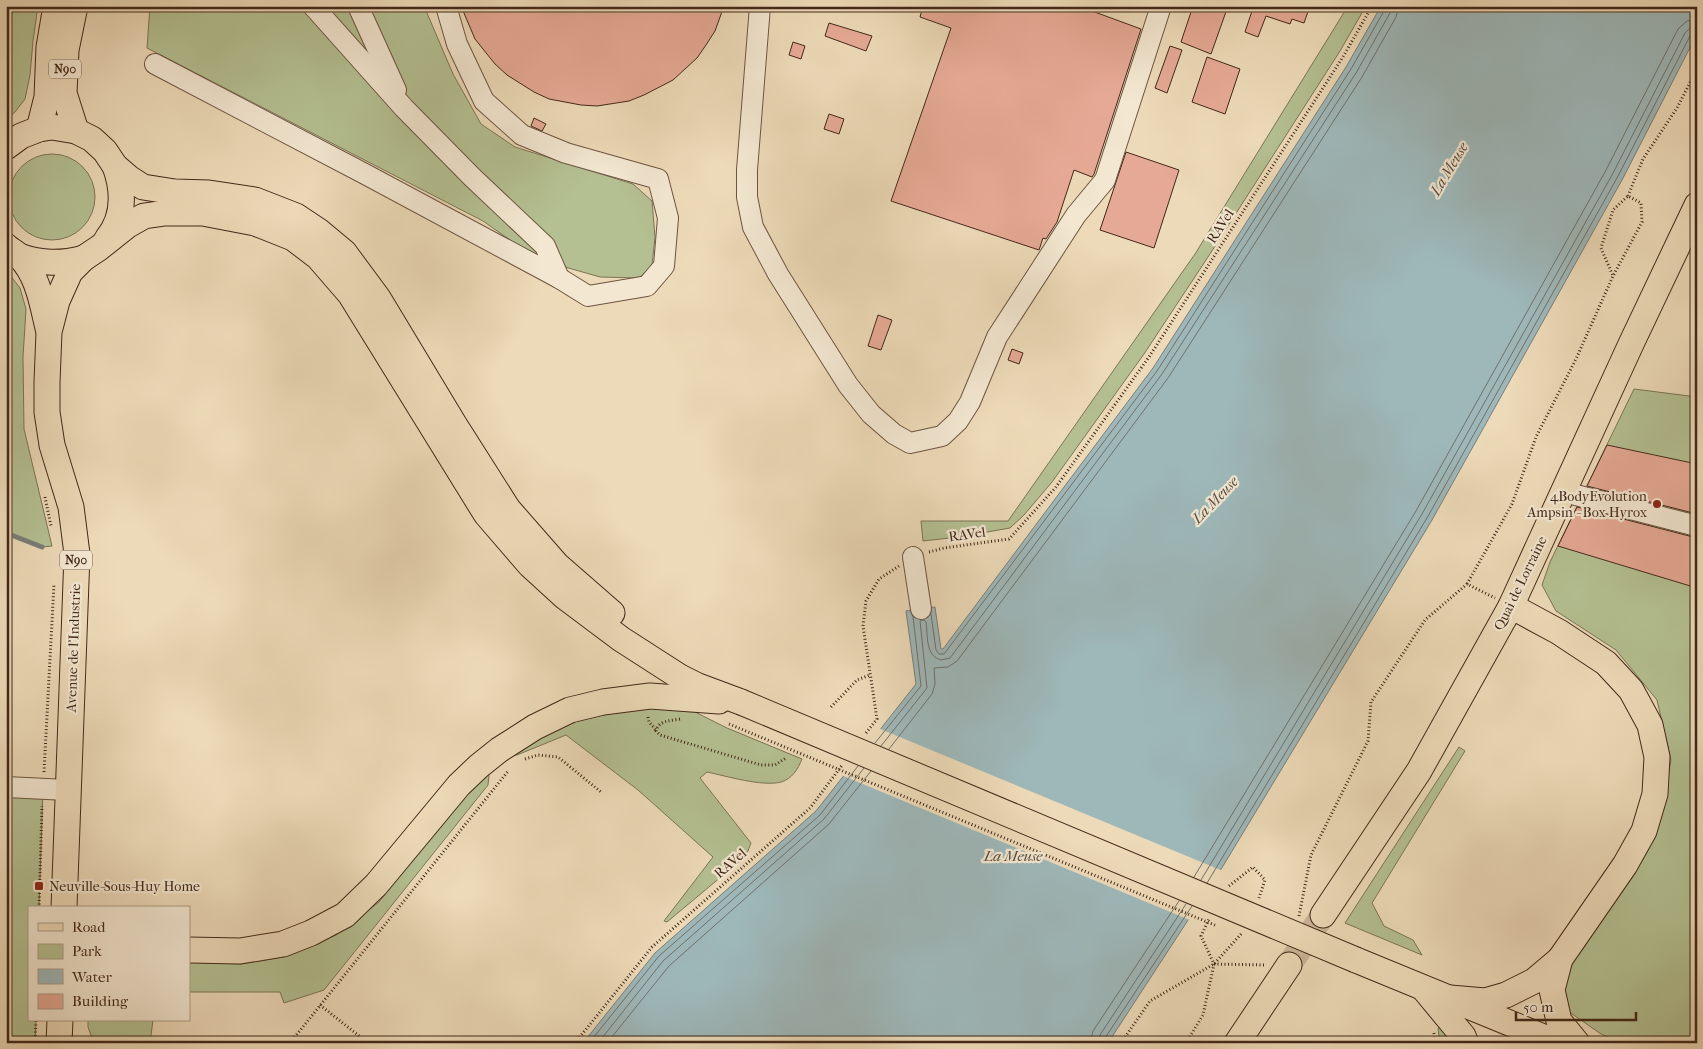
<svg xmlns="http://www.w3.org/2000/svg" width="1703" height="1049" font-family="'IM FELL French Canon',serif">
  <rect width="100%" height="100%" fill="#eddab8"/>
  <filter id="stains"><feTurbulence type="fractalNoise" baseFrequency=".004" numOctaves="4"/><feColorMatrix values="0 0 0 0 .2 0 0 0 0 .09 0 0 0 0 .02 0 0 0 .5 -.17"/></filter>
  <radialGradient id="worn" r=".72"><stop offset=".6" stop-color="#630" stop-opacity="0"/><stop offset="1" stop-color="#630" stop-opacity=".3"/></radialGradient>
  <g fill="#b4c092" stroke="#7c7456">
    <polygon points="6,6 38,6 33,41 30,75 25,99 15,112 6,120"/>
    <polygon points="150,6 424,6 453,74 481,124 515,147 633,184 652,201 655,237 652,265 639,278 600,277 537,259 483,221 147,48"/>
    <polygon points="1348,6 1366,6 1340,51 1210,254 1144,354 1052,482 1024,515 1010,528 959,537 923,541 921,521 1008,521 1195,254"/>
    <circle cx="52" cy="197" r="43"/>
    <polygon points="6,270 20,288 26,309 23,357 24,429 52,546 42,547 6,533"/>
    <polygon points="1634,389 1697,397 1697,1043 1621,1043 1601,1034 1565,1009 1563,979 1585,940 1661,817 1671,760 1657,700 1616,650 1556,611 1542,585 1550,562"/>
    <path d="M 683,706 L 727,728 L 802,759 C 798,769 792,779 781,782 C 763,787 726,776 707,772 L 700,778 L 751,843 L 746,856 L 667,922 L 664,921 L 713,857 L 638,790 L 566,735 L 517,755 L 512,755 L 513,751 L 569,723 L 635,708 Z"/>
    <polygon points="1459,747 1465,751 1372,903 1384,926 1413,940 1422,955 1345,923"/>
    <polygon points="486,770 489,775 488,785 324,990 284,1003 280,992 189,992 189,962 241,964 288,956 336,935 379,902 433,830"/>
    <polygon points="6,787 43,789 39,908 29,908 29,1020 36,1020 35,1043 6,1043"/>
    <polygon points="88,1020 153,1020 150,1043 104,1043 103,1040 92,1038 88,1027"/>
    <polygon points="1440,1026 1460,1043 1440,1043 1438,1029"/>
  </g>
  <polygon fill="#9eb8ba" stroke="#7a7e7a" points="1381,6 1697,6 1697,34 1622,180 1432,520 1220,871 1108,1043 583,1043 655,953 816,811 916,684 906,611 935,607 941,649 943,649 1153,368 1346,67"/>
  <polygon fill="#eddab8" points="878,728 1223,871 1192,921 841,775"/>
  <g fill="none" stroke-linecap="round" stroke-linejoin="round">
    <g stroke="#70706a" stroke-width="1">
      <polyline points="931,614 936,650 939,654 944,654 1157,371 1351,69 1384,11 1385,6"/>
      <polyline points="875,743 921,686 913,616"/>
      <path d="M 881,746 L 927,688 L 920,621 L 924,620 L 926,622 C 928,635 925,656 941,660 L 950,658 L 1162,374 L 1356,73 L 1390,13 L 1391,6"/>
      <polyline points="889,749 932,694 935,684 934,668 948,667 957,661 1168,378 1362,77 1396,17 1399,6"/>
      <polyline points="1194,877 1416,511 1605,172 1678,29 1687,21 1697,19"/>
      <polyline points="1201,880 1422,514 1612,175 1685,33 1690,28 1697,26"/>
      <polyline points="1207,883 1427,518 1617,178 1690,36 1697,33"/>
      <polyline points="589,1043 659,956 820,815 858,766"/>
      <polyline points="598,1043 663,961 824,819 864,768"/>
      <polyline points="607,1043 669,966 829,824 871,771"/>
      <polyline points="1090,1043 1093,1031 1179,901"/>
      <polyline points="1098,1043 1100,1035 1186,904"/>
      <polyline points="1104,1043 1105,1038 1192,906"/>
    </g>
    <polyline stroke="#7a7e7a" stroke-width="5" points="6,533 42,547"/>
  </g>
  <g fill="#e6a995" stroke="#432819">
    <polygon points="461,6 724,6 715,31 706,45 697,58 673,80 644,95 629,101 597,106 581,105 549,99 534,92 507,75 495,64 475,39"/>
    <polygon points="923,6 1094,6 1092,11 1141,29 1094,174 1092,177 1074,170 1057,222 1046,239 1043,238 1039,250 891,201 951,28 920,17"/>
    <polygon points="1193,6 1228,6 1211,54 1181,42"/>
    <polygon points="1245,6 1310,6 1304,23 1292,19 1290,24 1266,16 1258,37 1245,32 1252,11 1245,9"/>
    <polygon points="829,23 872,36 866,51 825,36"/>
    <polygon points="793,42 805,46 801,59 789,55"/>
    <polygon points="1170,46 1182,50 1167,93 1155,88"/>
    <polygon points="1207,57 1240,69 1225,114 1192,102"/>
    <polygon points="829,114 844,119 839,134 824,129"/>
    <polygon points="534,118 546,124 542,131 531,126"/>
    <polygon points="1126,152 1179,170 1154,248 1100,230"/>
    <polygon points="878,315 892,320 881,350 868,346"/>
    <polygon points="1012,349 1023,353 1019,364 1008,360"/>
    <polygon points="1607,445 1697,464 1697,514 1587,486"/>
    <polygon points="1577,507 1697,538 1697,588 1558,546"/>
  </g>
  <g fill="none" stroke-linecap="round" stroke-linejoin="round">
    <polyline stroke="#cbb698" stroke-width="25" stroke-dasharray="25 12" stroke-linecap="butt" points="1289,965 1323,915"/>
    <defs>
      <g id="minor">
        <polyline points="358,6 396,90"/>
        <polyline points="446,6 457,44 484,101 522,135 566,153 658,179 668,218 664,266 647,286 588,296 559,278"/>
        <polyline points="760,6 747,170 747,197 753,227 778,274 848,385 871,414 894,434 910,443 942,436 958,421 970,402 997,337 1076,215 1105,180 1161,6"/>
        <polyline points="155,64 365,174 559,278 545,246 472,177 404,108 313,6"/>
        <polyline points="1564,492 1697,526"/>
        <polyline points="913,557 921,609"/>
        <polyline points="6,787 67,790"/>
      </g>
      <g id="major">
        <polyline points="75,6 66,50 64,93 76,131"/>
        <polyline points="39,129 47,97 49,47 56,6"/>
        <polyline points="6,147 21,136 39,129 52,127 76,131 92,139 105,151 115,166 129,178 143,187 175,192 209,193 255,200 296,216 320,232 344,252 378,298 454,424 508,509 557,565 612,613"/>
        <path d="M 107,239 C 125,217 124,191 115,166"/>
        <path d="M 6,246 C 10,250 15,252 19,256 C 38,275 42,303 48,328"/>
        <path d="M 19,256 C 42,264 61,264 84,258"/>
        <polyline points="64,908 77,554 71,507 52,445 47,412 47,382 49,332 57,301 70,272 84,258 99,248 128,225 144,216 165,213 203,213 255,223 293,238 318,257 350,294 486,514 530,565 565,597 621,639 680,677 698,686 741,702"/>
        <polyline points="1323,915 1419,771 1511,606 1631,344 1697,205"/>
        <polyline points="189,950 240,951 283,944 311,933 345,915 376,885 459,785 479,766 499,750 535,727 570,710 603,702 650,696 719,701"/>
        <polyline points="1560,959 1552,990 1559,1021 1577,1043"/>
        <polyline points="1356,960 1558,1043"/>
        <polyline points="1424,989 1463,1036 1466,1043"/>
        <polyline points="1450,998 1485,1001 1506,995 1534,981 1560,959 1625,865 1644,831 1655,794 1657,757 1650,725 1631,690 1606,663 1559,632 1511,606"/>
        <polyline points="59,1043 60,1020"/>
        <polyline points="1237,1043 1289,965"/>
      </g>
    </defs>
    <use href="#minor" stroke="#6e5441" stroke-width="22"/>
    <use href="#major" stroke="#432819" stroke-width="27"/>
    <g stroke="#432819" stroke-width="3" stroke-dasharray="1 2.5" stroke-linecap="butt">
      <polyline points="1628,196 1643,159 1677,108 1697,69"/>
      <polyline points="45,497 51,526"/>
      <polyline points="929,552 944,548 1009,539 1056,487 1149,357 1343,57 1372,6"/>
      <polyline points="1467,584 1512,504 1536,437 1576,359 1613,276 1642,222 1641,203 1628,196 1613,210 1601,248 1613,276"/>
      <polyline points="831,707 857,680 870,675"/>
      <polyline points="648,717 649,722 656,730"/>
      <path d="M 680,719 C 670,721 659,720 656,731 L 660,735 L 761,765 L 775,765 L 786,758"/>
      <polyline points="866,733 877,719 863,626 866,601 879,579 899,566"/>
      <polyline points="525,759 538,755 558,757 601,792"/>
      <polyline points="44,772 54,584"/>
      <polyline points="1229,886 1253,867 1265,880 1259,898"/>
      <polyline points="39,908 42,806"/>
      <polyline points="1299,916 1311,855 1368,741 1371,702 1425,620 1467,584 1495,598"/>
      <polyline points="1214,964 1265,965"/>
      <polyline points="320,1005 368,1043"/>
      <polyline points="1434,1033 1435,1043"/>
      <polyline points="35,1043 36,1020"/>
      <polyline points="290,1043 509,770"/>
      <polyline points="575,1043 652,947 810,808 843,764"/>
      <polyline points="1121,1043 1150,1001 1214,964 1242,933"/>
      <polyline points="1186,1043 1203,1015 1214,964 1201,936 1209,919"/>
    </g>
    <use href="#minor" stroke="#f3e7d1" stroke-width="20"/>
    <use href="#major" stroke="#eddab8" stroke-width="25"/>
    <defs>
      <polyline id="major-bridge" points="741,702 1356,960"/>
    </defs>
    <use href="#major-bridge" stroke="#432819" stroke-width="27" stroke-linecap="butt"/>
    <polyline stroke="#432819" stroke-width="3" stroke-dasharray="1 2.5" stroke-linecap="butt" points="729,724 1217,926"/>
    <use href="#major-bridge" stroke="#eddab8" stroke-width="25"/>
  </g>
  <g fill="#8f2418" stroke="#f3e7d1" stroke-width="2">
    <circle cx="1657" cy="504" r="5"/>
    <rect x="34" y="881" width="10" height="10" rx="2.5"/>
  </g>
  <g text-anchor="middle" stroke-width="4.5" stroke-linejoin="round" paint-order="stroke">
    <g fill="#f3e7d1" stroke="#786150" stroke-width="1">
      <rect x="49" y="59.5" width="32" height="19" rx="4"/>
      <rect x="60" y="550.5" width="32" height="19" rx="4"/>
    </g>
    <g font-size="12" font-weight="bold" fill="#432819">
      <text x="65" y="73">N90</text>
      <text x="76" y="564">N90</text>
    </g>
    <g font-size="14" fill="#432819" stroke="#f3e7d1">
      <text transform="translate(1220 226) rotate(-57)" y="5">RAVel</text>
      <text transform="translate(967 534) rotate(-8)" y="5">RAVel</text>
      <text transform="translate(1520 583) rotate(-64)" y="5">Quai de Lorraine</text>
      <text transform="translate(73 648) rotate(-88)" y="5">Avenue de l'Industrie</text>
      <text transform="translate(730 863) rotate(-41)" y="5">RAVel</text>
    </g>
    <g font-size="14" fill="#432819" stroke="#f3e7d1" text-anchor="end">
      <text x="1647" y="501">4BodyEvolution<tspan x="1647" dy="16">Ampsin - Box Hyrox</tspan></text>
      <text x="49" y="891" text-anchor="start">Neuville-Sous-Huy Home</text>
    </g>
    <g font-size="15" font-style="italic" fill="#5a4c41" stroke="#f3e7d1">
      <text transform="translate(1449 169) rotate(-59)" y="5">La Meuse</text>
      <text transform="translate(1215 500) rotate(-46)" y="5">La Meuse</text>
      <text x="1013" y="861">La Meuse</text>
    </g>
  </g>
  <rect width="1703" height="1049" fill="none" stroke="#eddab8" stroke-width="25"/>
  <rect x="8" y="8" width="1688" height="1034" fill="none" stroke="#432819" stroke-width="2.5"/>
  <rect x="12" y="12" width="1678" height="1024" fill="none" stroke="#432819"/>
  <rect x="28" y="906" width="162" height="115" fill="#f3e7d1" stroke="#ad9b87"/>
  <rect x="38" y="923" width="25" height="8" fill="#eddab8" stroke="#ad9b87"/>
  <text x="72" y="932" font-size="15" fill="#432819">Road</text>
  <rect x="38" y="944" width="25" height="15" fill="#b4c092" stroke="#ad9b87"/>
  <text x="72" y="956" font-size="15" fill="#432819">Park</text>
  <rect x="38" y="969" width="25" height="15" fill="#9eb8ba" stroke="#ad9b87"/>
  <text x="72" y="982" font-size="15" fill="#432819">Water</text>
  <rect x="38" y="994" width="25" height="15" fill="#e6a995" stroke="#ad9b87"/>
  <text x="72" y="1006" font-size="15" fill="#432819">Building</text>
  <path d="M1516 1012v8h120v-8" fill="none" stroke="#432819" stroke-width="2.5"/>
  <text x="1523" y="1012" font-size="15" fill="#432819" stroke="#f3e7d1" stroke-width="4" paint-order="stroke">50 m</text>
  <rect width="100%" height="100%" filter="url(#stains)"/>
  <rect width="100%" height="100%" fill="url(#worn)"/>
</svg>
